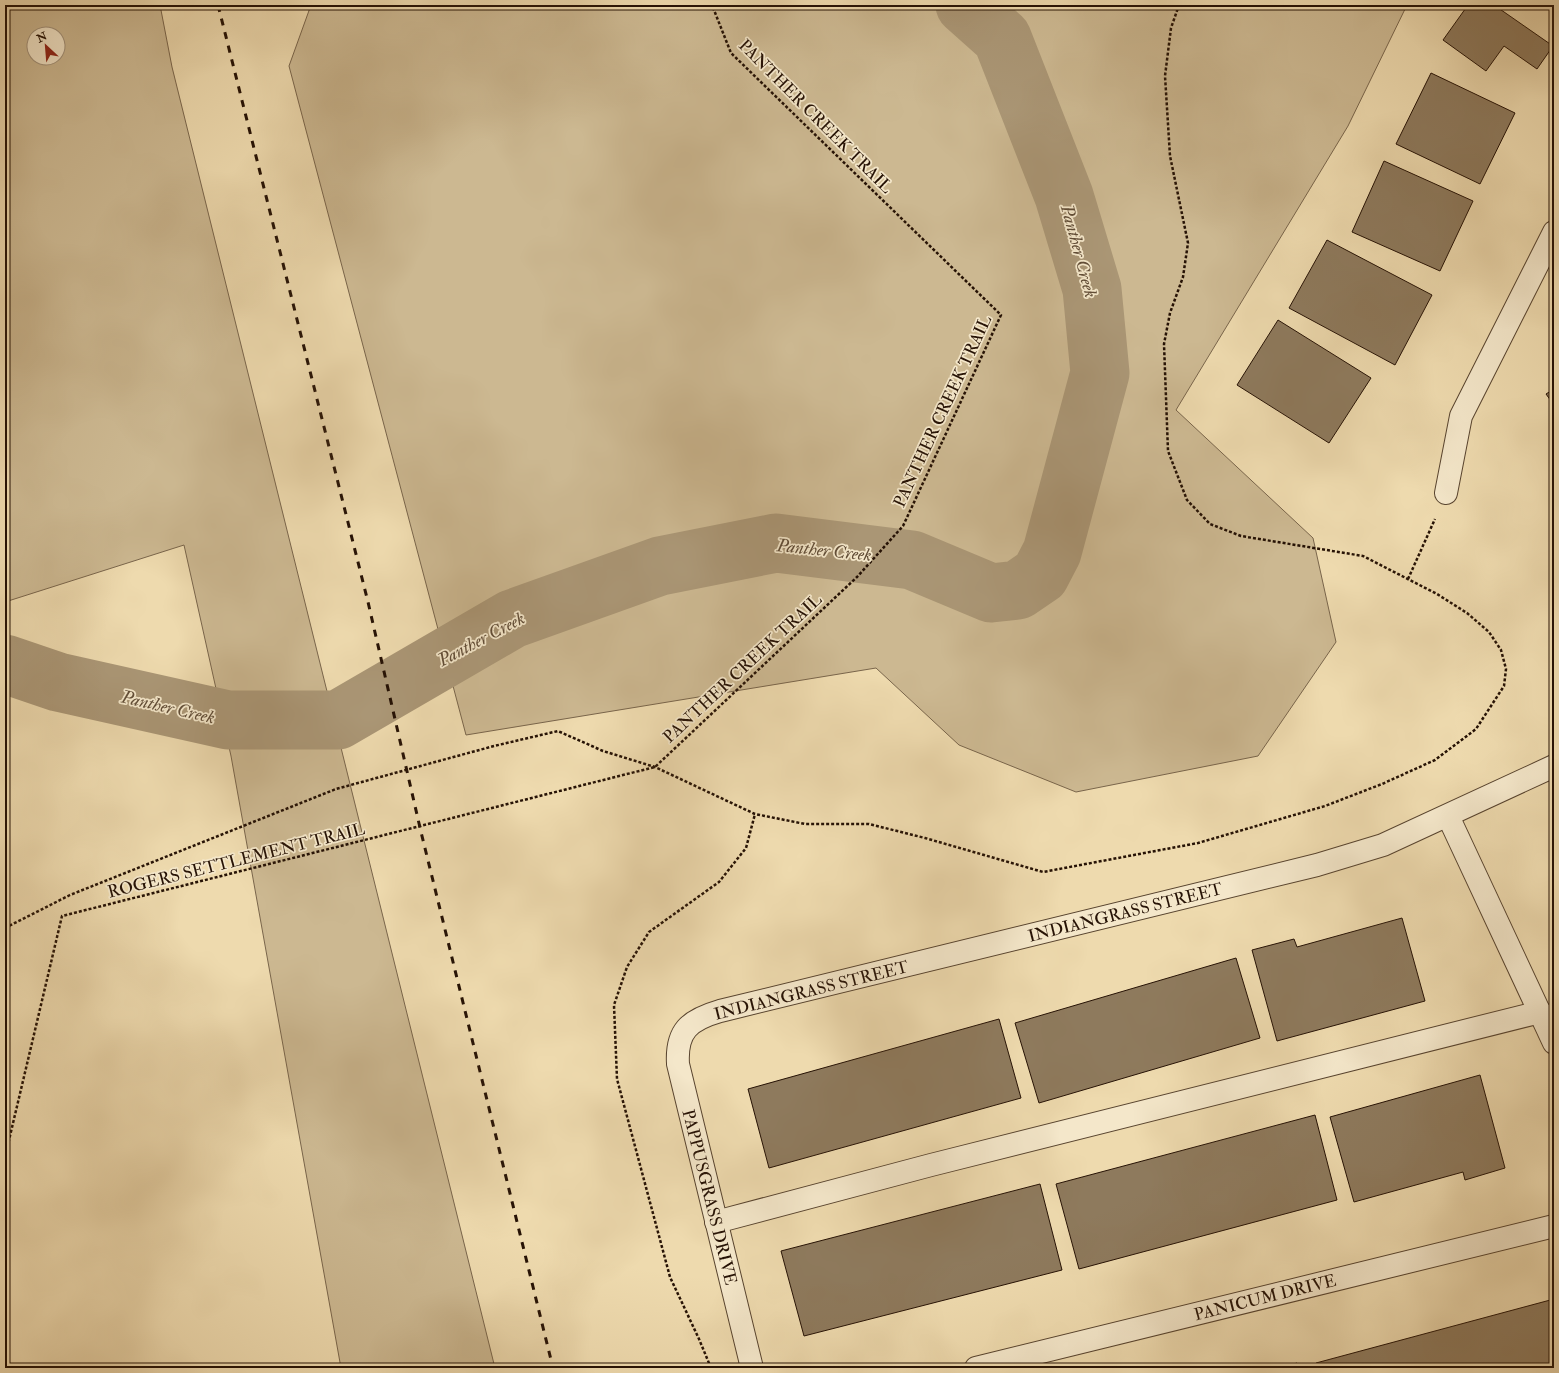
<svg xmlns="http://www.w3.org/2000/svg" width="1559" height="1373" font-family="'IM FELL Double Pica',serif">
  <rect width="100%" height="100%" fill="#eedaae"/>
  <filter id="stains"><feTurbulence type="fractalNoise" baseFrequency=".005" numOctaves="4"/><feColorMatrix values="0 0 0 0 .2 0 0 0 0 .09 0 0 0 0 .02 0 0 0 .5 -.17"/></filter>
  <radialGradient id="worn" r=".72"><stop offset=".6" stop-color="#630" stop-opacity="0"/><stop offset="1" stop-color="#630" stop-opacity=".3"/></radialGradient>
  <g fill="#ccb891" stroke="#79654b" fill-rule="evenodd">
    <path d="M 5,5 L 160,5 L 172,67 L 495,1368 L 341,1368 L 231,756 L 184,545 L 5,602 ZM 34,34 L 58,34 L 58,58 L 34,58 Z"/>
    <polygon points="311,5 1407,5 1348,126 1176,410 1313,538 1336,642 1258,756 1076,792 959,745 876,668 466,735 289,66"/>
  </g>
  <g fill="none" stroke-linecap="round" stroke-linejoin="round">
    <polyline stroke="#aa9675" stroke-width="59" points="5,664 58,682 228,720 338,720 512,619 660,566 776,543 912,560 991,593 1018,590 1040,575 1052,552 1100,373 1092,289 1064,196 1002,38 965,5"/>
  </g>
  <g fill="#8e7a5d" stroke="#261205">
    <polygon points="1468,5 1494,5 1553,46 1537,69 1504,46 1486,71 1443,40"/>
    <polygon points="1431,73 1515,113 1480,184 1396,144"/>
    <polygon points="1384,161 1473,201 1440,271 1352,232"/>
    <polygon points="1327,240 1432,295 1395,365 1289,308"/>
    <polygon points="1278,320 1371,378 1329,443 1237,385"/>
    <polygon points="1554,389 1554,405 1546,394"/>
    <polygon points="1402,918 1425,1001 1277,1041 1252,950 1294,939 1297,947"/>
    <polygon points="1236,958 1260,1038 1039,1103 1015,1023"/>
    <polygon points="999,1019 1021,1098 769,1168 748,1089"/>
    <polygon points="1480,1075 1505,1168 1465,1180 1463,1172 1354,1202 1330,1117"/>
    <polygon points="1315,1115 1337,1200 1079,1269 1056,1184"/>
    <polygon points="1040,1184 1062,1270 804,1336 781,1251"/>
    <polygon points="1554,1299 1554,1368 1317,1368 1316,1363"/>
    <polygon points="1297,1363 1299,1368 1279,1368"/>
  </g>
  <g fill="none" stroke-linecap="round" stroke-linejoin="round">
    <defs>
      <g id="minor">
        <polyline points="1446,493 1461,416 1554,232"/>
        <polyline points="1448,816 1554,1043"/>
        <polyline points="716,1222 931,1165 1540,1012"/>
        <path d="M 752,1368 L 678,1064 C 676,1031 689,1020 720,1011 L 1317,865 L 1383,845 L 1554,766"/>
        <polyline points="976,1368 1554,1226"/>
      </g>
    </defs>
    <use href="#minor" stroke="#58442f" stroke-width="24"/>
    <g stroke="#261205" stroke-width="2.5" stroke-dasharray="3 2" stroke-linecap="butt">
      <polyline points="1408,579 1435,519"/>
      <polyline points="5,928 70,895 336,789 494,746 558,731 603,751 655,767 755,814 805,824 869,824 925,838 1043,872 1198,843 1325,806 1382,784 1435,760 1476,729 1504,686 1506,669 1501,650 1489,632 1467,613 1437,594 1363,556 1241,536 1210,524 1187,500 1168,451 1164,344 1170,313 1183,277 1188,243 1170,156 1165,76 1171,28 1179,5"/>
      <polyline points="5,1157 62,916 655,767 857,577 903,526 1001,315 731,53 712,5"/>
      <polyline points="711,1368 699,1339 670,1277 617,1079 614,1005 627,967 649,932 719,882 746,848 755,814"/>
    </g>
    <use href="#minor" stroke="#f4e7ca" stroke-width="22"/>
    <polyline stroke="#261205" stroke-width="3" stroke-dasharray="7 7" stroke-linecap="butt" points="218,5 368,602 421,832 553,1368"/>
  </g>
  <g text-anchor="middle" stroke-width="3.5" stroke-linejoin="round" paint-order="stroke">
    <g font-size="17" fill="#261205" stroke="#f4e7ca">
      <text transform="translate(816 116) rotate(45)" y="6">PANTHER CREEK TRAIL</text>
      <text transform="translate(942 411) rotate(-65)" y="6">PANTHER CREEK TRAIL</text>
      <text transform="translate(742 668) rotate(-43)" y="6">PANTHER CREEK TRAIL</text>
      <text transform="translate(236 860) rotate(-14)" y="6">ROGERS SETTLEMENT TRAIL</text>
      <text transform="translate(1125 912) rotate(-14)" y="6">INDIANGRASS STREET</text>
      <text transform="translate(811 990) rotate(-14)" y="6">INDIANGRASS STREET</text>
      <text transform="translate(710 1197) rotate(76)" y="6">PAPPUSGRASS DRIVE</text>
      <text transform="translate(1265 1297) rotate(-14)" y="6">PANICUM DRIVE</text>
    </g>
    <g font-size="18" font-style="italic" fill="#614d37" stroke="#f4e7ca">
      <text transform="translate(1079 251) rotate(75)" y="6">Panther Creek</text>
      <text transform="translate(824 550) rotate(6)" y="6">Panther Creek</text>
      <text transform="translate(481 639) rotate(-28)" y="6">Panther Creek</text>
      <text transform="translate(168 707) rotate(13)" y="6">Panther Creek</text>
    </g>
  </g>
  <rect width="1559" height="1373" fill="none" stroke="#eedaae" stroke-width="20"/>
  <rect x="6" y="6" width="1547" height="1361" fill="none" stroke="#261205" stroke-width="2"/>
  <rect x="10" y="10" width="1539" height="1353" fill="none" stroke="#261205"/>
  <g transform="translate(46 46) rotate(334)"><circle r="19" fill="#f4e7ca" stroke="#a2927b"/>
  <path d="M0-3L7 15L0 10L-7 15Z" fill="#8f2418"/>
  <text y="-6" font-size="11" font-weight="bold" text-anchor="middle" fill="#261205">N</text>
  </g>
  <rect width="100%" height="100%" filter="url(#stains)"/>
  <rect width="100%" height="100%" fill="url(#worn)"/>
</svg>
